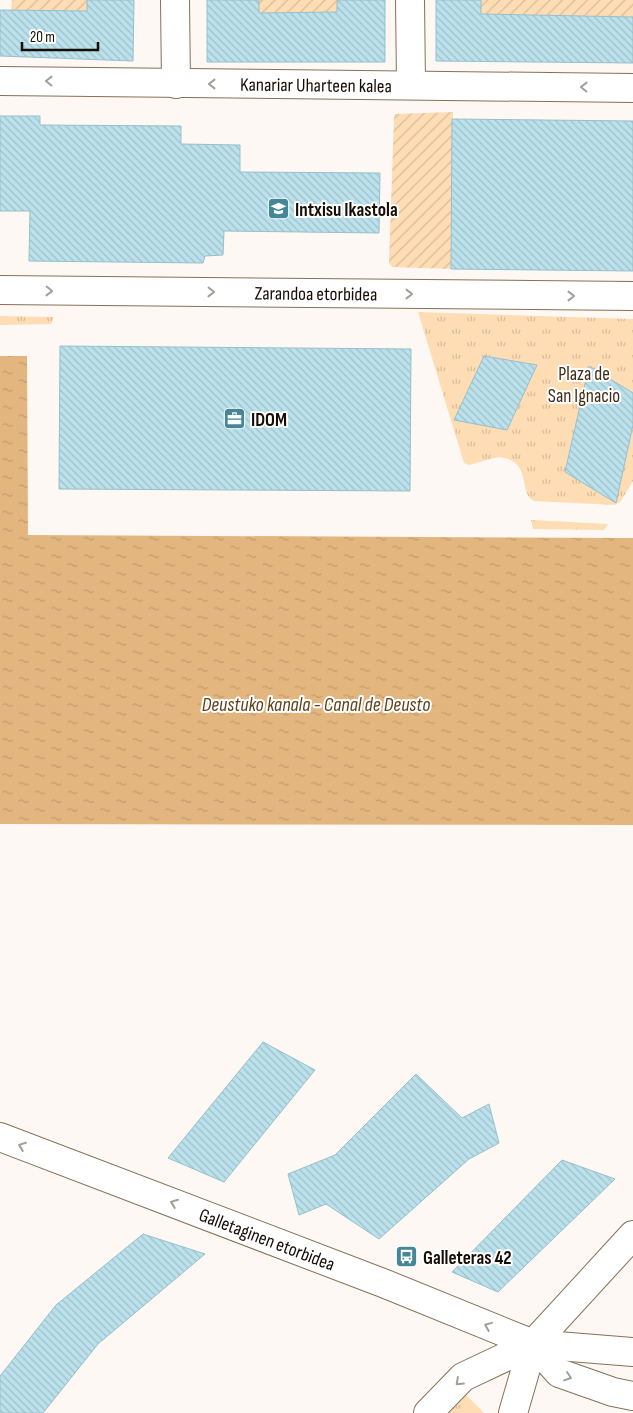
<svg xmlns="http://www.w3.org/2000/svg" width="633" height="1413" font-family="'Sofia Sans Condensed',sans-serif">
  <defs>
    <pattern id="grass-tufts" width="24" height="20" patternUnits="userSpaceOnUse" patternTransform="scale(1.25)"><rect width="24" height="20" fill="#fedcb4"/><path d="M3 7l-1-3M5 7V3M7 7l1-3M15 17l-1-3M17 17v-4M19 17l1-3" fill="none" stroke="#d9bc99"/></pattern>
    <pattern id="garden-furrows" width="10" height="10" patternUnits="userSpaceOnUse" patternTransform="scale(1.25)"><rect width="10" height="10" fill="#fedcb4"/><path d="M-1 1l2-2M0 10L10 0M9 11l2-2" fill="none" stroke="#d9bc99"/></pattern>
    <pattern id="water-ripples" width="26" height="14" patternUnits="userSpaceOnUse" patternTransform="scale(1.25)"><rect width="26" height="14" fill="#e3b680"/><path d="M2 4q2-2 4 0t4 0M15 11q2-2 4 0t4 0" fill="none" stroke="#c29b6d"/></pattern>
    <pattern id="building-back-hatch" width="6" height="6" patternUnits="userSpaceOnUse" patternTransform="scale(1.25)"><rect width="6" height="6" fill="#bae1ec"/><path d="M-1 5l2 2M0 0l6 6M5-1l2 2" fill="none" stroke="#9fc0c9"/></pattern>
  </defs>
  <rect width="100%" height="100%" fill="#fdf8f3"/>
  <g fill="url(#grass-tufts)">
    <path d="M 418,312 L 633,319 L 633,481 L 621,501 L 615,505 L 534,501 C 517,493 534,460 498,457 L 469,465 L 464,463 Z"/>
    <polygon points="0,316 54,317 51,324 0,325"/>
    <polygon points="531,520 608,524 604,530 533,529"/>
    <polygon points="465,1394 484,1413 446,1413"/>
  </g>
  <g fill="url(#garden-furrows)">
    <polygon points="12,0 87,0 87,11 11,10"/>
    <polygon points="259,0 337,0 337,12 259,13"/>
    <polygon points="481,0 633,0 633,17 481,14"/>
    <polygon points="453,112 451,269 392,267 389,263 394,118 395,114"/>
  </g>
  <polygon fill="url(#water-ripples)" points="0,356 27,356 28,535 633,538 633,825 0,824"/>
  <g fill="url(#building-back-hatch)" stroke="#98bfca">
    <polygon points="87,0 134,0 133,61 0,56 0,10 87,11"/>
    <polygon points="207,0 259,0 259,13 337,12 337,0 385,0 385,62 207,62"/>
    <polygon points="436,0 481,0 481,14 633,17 633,63 436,61"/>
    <polygon points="0,116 40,116 40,125 181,126 181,144 240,145 240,172 380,173 379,233 224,231 223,255 205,256 203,263 29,261 30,211 0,211"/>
    <polygon points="452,119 633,121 633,271 451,269"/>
    <polygon points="60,346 411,349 410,491 59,489"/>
    <polygon points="484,356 537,365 507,430 454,420"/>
    <polygon points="589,366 633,393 633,425 616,503 565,472"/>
    <polygon points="263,1042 315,1070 224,1182 168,1158"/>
    <polygon points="416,1074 462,1118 489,1104 499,1143 469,1159 379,1239 326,1204 299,1215 288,1174 335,1155"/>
    <polygon points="562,1160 615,1179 498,1292 452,1272"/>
    <polygon points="143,1234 205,1254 98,1344 43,1413 0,1413 0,1376 56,1305"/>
  </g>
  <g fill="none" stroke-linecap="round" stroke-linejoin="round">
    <defs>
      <g id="minor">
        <polyline points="175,0 176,84"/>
        <polyline points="410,0 411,84"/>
        <path id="s1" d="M 0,81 L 633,88"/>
        <path id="s2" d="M 0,290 L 633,296"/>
        <path id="s3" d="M 0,1137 L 383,1283 L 533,1344 L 633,1352"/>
        <polyline points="533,1344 559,1373 613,1392 633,1396"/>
        <polyline points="428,1413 463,1377 533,1344 633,1235"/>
        <polyline points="513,1413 533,1344"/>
      </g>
    </defs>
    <use href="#minor" stroke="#867159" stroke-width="30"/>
    <use href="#minor" stroke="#fff" stroke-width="28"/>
  </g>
  <defs><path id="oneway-chevron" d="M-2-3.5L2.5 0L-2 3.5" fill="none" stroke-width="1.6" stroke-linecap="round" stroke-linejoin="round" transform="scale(1.25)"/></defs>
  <g stroke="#a29f9b">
    <use href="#oneway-chevron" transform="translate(49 81) rotate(-179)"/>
    <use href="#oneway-chevron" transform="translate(212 84) rotate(180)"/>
    <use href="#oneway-chevron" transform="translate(584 87) rotate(-179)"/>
    <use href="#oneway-chevron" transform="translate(49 291) rotate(1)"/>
    <use href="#oneway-chevron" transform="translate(211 292) rotate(1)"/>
    <use href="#oneway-chevron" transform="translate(409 294)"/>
    <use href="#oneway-chevron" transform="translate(571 296)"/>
    <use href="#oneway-chevron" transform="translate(22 1146) rotate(-159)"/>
    <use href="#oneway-chevron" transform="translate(174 1203) rotate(-159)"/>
    <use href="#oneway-chevron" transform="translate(488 1326) rotate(-158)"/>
    <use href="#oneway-chevron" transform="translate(568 1377) rotate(19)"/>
    <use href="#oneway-chevron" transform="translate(459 1382) rotate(137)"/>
  </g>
  <defs>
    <symbol id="school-square" viewBox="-11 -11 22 22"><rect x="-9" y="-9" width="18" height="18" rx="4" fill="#448797" stroke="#fff"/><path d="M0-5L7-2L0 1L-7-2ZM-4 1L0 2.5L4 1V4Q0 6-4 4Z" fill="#fff"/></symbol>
    <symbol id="office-square" viewBox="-11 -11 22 22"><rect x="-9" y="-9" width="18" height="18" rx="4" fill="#448797" stroke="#fff"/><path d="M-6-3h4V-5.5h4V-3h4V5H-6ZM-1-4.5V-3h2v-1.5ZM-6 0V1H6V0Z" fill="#fff"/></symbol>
    <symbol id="bus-square" viewBox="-11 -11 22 22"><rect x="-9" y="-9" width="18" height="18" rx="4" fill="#448797" stroke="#fff"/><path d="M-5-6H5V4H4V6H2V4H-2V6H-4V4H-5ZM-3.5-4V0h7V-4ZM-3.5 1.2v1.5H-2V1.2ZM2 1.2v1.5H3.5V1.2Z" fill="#fff"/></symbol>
  </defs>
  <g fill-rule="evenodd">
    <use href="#school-square" x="266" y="196" width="25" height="25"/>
    <use href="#office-square" x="222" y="406" width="25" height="25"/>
    <use href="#bus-square" x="394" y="1244" width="25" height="25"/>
  </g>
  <g text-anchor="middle" stroke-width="4" stroke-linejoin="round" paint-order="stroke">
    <g font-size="19" fill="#160e06" stroke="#fff">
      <text dy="7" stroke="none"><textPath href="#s1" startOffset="316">Kanariar Uharteen kalea</textPath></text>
      <text dy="7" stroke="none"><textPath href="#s2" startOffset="316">Zarandoa etorbidea</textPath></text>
      <text dy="7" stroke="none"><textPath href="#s3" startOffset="286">Galletaginen etorbidea</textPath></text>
    </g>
    <g font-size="19" font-weight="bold" fill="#160e06" stroke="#fff" text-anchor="start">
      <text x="295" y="216">Intxisu Ikastola</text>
      <text x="251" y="426">IDOM</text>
      <text x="423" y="1264">Galleteras 42</text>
    </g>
    <g font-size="19" fill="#3f2c14" stroke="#fff">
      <text x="584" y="380">Plaza de<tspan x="584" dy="22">San Ignacio</tspan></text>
    </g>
    <g font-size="20" font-style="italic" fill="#604118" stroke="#fff">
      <text x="316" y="711">Deustuko kanala - Canal de Deusto</text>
    </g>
  </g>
  <path d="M22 42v8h76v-8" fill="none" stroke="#160e06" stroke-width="2.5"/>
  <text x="30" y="42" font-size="15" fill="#160e06" stroke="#ffffff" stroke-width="4" paint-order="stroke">20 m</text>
</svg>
